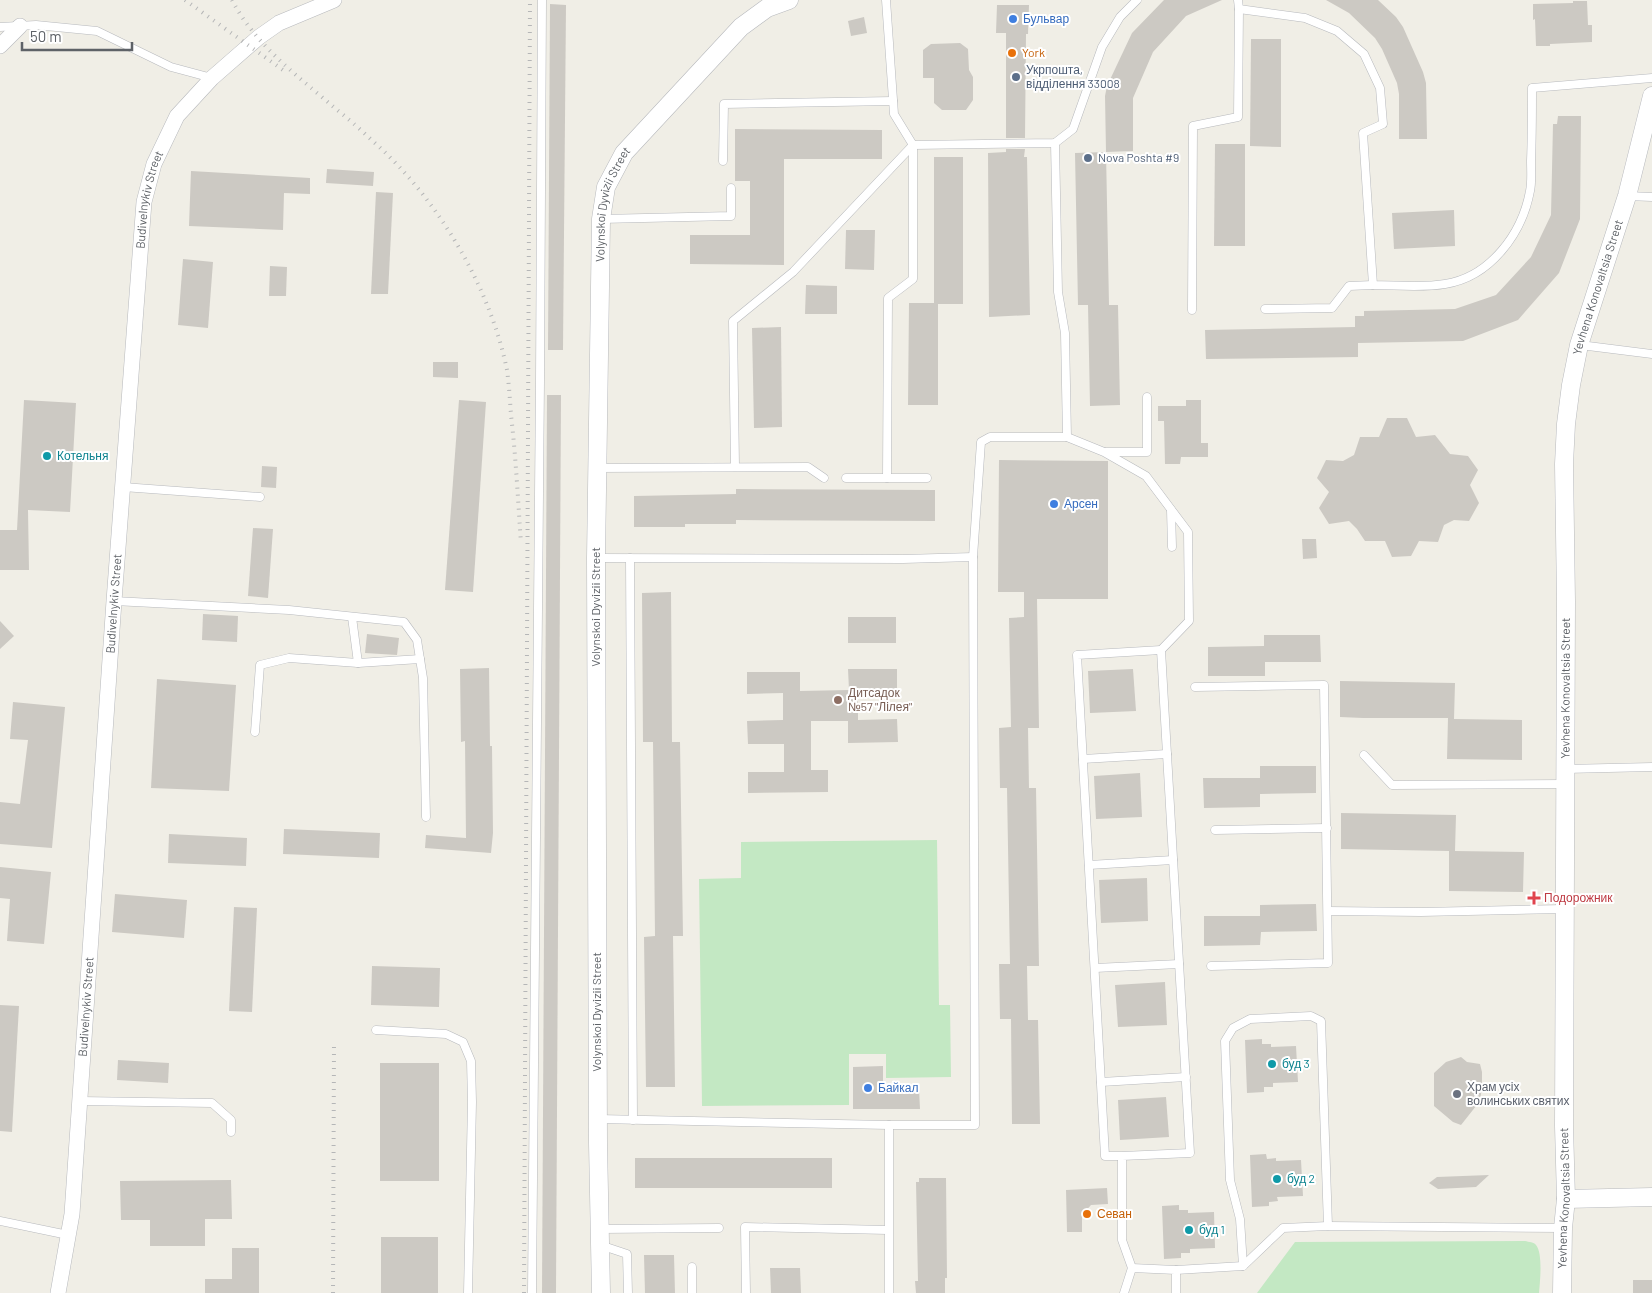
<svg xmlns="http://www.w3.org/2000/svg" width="1652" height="1293" font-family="Barlow,sans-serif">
  <rect width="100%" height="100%" fill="#f0eee6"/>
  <g fill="#c3e8c3">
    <polygon points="937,840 939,1005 950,1005 951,1077 886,1078 886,1054 849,1054 849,1105 702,1106 699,879 741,878 741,842"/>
    <path d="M 1525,1241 C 1529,1242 1534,1242 1536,1245 C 1543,1253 1540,1282 1539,1293 L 1257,1293 L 1295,1242 Z"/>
  </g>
  <g fill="#ccc9c3">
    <polygon points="1164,0 1222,0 1186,16 1153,52 1133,98 1133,151 1106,152 1105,96 1107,86 1132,33"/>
    <polygon points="1326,0 1378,0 1396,17 1403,27 1423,72 1426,83 1427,139 1399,139 1399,94 1397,83 1382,49 1375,38 1349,13"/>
    <polygon points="1573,1 1587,1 1588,25 1592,25 1592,42 1550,44 1550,46 1536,46 1535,19 1533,20 1533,4 1573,3"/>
    <polygon points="550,4 566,5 563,350 548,350"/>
    <polygon points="997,5 1029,5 1028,34 1026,34 1025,138 1006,138 1006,33 996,33"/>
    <polygon points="864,17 867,33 851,36 848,21"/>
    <polygon points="1251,39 1281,39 1281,147 1250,146"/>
    <polygon points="960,43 968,49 969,70 973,77 973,100 966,110 942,110 934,103 934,78 923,78 923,50 931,44"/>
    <polygon points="1558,116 1581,116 1580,219 1559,273 1518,320 1463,341 1358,343 1358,357 1206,359 1205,330 1355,327 1355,316 1364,316 1364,311 1455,309 1496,295 1531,257 1551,215 1553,124 1557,124"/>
    <polygon points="735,129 882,130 882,159 784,159 784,265 690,264 690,235 750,235 750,181 735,181"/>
    <polygon points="1215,144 1245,144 1245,246 1214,246"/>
    <polygon points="1006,149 1025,149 1024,157 1027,157 1030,315 989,317 988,153 1006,152"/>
    <polygon points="1106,152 1109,305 1118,305 1120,405 1090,406 1088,305 1078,305 1075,153"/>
    <polygon points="934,157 963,157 963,304 938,304 938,405 908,405 909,303 934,303"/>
    <polygon points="327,169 374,172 373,186 326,183"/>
    <polygon points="191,171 310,178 310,194 284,193 283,230 189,226"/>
    <polygon points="376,192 393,193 388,294 371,294"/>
    <polygon points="1454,210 1455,246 1394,249 1392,213"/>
    <polygon points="846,230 875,230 874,270 845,269"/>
    <polygon points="183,259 213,262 208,328 178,325"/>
    <polygon points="270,266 287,267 286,296 269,296"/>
    <polygon points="806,285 837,286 837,314 805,314"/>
    <polygon points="781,327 782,427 754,428 752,328"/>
    <polygon points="433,362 458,362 458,378 433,377"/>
    <polygon points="547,395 561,395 556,1293 542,1293"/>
    <polygon points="24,400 76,403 70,512 28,510 29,570 0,570 0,530 17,530"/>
    <polygon points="459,400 486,402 473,592 445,590"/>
    <polygon points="1186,400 1201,400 1201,443 1208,443 1208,457 1181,457 1180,464 1165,464 1164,421 1158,421 1158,406 1186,406"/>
    <polygon points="1387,418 1407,418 1416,437 1435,435 1450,454 1468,456 1478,470 1470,485 1479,503 1469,521 1454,520 1444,525 1438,542 1419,541 1411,556 1392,557 1385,541 1365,541 1357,529 1349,521 1329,524 1319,508 1329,492 1317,478 1326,460 1343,461 1354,455 1360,437 1379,437"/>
    <polygon points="999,460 1108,461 1108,599 1037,599 1039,728 1028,728 1029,788 1036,788 1039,966 1027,966 1028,1020 1038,1020 1040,1124 1012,1124 1011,1019 1000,1019 999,964 1010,964 1007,788 1000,788 999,728 1011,727 1009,618 1024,617 1024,592 998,592"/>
    <polygon points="262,466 277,467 276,488 261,487"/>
    <polygon points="736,489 935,490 935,521 736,520 736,524 685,524 685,527 634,527 634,496 736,494"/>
    <polygon points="253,528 273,529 268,598 248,596"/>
    <polygon points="1302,539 1316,539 1317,558 1303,559"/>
    <polygon points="671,592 672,742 680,742 683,936 673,936 675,1087 646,1087 644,937 655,936 653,742 643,742 642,593"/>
    <polygon points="203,614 238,616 237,642 202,640"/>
    <rect x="848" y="617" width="48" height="26"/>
    <polygon points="0,621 14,636 0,649"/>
    <polygon points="367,634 399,638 397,655 365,653"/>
    <polygon points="1264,635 1320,635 1321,662 1265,662 1265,676 1208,676 1208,647 1264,646"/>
    <polygon points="489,668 490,746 492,746 493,833 491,853 425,848 426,835 466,838 465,741 461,742 460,669"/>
    <polygon points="848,669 897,669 897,693 858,693 858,720 897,719 898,742 848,743 848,721 811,721 811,770 828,770 828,792 748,793 748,772 784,772 784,744 748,744 747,721 783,720 783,693 747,694 747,672 800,672 800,691 849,690"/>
    <polygon points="1133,669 1136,711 1090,713 1088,671"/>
    <polygon points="157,679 236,685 229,791 151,788"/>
    <polygon points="1340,681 1455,683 1454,719 1522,720 1522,760 1447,759 1448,718 1363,718 1340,717"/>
    <polygon points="13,702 65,707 52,848 0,844 0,802 20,804 28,740 10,739"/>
    <polygon points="1260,766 1316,766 1316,793 1260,794 1260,807 1204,808 1203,778 1260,778"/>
    <polygon points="1140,773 1142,817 1096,819 1094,776"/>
    <polygon points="1341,813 1456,815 1455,851 1524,852 1523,892 1449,891 1449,851 1341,849"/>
    <polygon points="284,829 380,833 379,858 283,854"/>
    <polygon points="169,834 247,838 246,866 168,863"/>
    <polygon points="0,867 51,872 44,944 7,941 10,899 0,898"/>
    <polygon points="1147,878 1148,921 1101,923 1099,880"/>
    <polygon points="115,894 187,900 184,938 112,932"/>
    <polygon points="1316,904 1317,931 1261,932 1260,945 1204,946 1204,916 1260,916 1260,905"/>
    <polygon points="234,907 257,908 252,1012 229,1011"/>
    <polygon points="372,966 440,968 439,1007 371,1005"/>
    <polygon points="1165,982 1167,1025 1118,1027 1115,985"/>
    <polygon points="0,1005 19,1006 12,1132 0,1131"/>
    <polygon points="1262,1039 1262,1044 1271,1044 1271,1047 1296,1046 1298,1082 1273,1083 1273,1087 1264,1087 1264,1092 1247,1093 1245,1040"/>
    <polygon points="1461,1057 1467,1062 1480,1064 1482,1072 1482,1087 1480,1101 1461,1125 1453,1122 1434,1106 1434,1073 1446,1062"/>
    <polygon points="118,1060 169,1063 168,1083 117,1080"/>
    <rect x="380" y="1063" width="59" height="118"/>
    <polygon points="883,1066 883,1090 919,1089 920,1109 853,1109 853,1067"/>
    <polygon points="1166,1097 1169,1137 1120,1140 1118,1100"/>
    <polygon points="1266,1154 1267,1159 1276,1158 1276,1161 1301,1160 1303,1196 1277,1197 1278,1201 1269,1202 1269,1206 1252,1207 1250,1155"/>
    <rect x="635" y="1158" width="197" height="30"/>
    <polygon points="1489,1175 1476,1187 1438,1189 1429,1183 1437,1177"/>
    <polygon points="919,1178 946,1178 947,1278 945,1278 945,1293 916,1293 915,1281 918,1281 916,1182 919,1182"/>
    <polygon points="231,1180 232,1219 205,1219 205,1246 150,1246 150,1220 121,1220 120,1181"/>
    <polygon points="1107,1188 1108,1204 1091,1205 1082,1215 1082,1232 1067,1232 1066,1190"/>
    <polygon points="1179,1205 1179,1210 1188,1210 1188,1213 1214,1212 1215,1248 1190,1249 1190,1253 1181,1253 1181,1258 1164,1259 1162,1206"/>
    <rect x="381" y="1237" width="57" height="56"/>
    <polygon points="232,1248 259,1248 259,1293 205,1293 205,1279 232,1279"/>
    <polygon points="644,1255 674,1255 675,1293 645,1293"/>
    <polygon points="770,1268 800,1268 801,1293 771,1293"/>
    <rect x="1633" y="1280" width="19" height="13"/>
  </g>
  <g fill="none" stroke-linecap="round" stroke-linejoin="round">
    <defs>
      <g id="service">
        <polyline points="886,0 894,114 913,145 1055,143 1073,129 1102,47 1120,17 1137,0"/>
        <path d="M 1238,0 L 1239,9 L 1305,18 L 1337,31 L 1364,54 L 1380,88 L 1383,124 L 1363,133 L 1373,285 C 1396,285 1422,288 1445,284 C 1490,277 1522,234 1530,191 C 1532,182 1531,171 1531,161 C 1532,137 1532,112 1532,88 L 1652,78"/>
        <polyline points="0,27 36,25 97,31 171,67 212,78"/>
        <polyline points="1055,143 1058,292 1065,333 1067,437"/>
        <polyline points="723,161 724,104 893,101"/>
        <polyline points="1627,196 1652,197"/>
        <polyline points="601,219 731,216 731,188"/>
        <polyline points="1265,309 1332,308 1349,286 1373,285"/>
        <polyline points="1192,310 1193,126 1238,117 1239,9"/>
        <polyline points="1580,345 1652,354"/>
        <polyline points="1106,452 1147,452 1147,397"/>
        <polyline points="735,467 733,321 793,272 913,145"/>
        <polyline points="596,468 808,467 824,478"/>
        <polyline points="846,478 927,478"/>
        <polyline points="887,478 888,298 913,279 913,145"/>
        <polyline points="123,487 260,497"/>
        <polyline points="1171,510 1172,547"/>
        <polyline points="973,557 981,442 990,437 1067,437 1104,452 1146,476 1188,532 1189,621 1161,650"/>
        <polyline points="596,558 903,559 973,557 975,1125 889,1125 598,1119"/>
        <polyline points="630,558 633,1120"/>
        <polyline points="114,601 289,610 404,622 417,640 423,678 426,817"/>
        <polyline points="352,617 358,663"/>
        <polyline points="1195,687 1324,685 1328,963 1211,966"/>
        <polyline points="255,732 260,665 289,658 358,663 420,659"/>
        <polyline points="1364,755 1392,785 1565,784"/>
        <polyline points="1083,759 1167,754"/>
        <polyline points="1565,769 1652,767"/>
        <polyline points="1215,830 1327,828"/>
        <polyline points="1089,865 1173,860"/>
        <polyline points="1328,911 1421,912 1565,909"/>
        <polyline points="1095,968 1179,964"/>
        <polyline points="376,1030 446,1034 463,1042 471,1061 472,1102 468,1293"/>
        <polyline points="1101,1082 1186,1077"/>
        <polyline points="80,1101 212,1103 231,1120 231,1132"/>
        <polyline points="1122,1156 1190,1153 1161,650 1077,655 1105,1156 1122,1156 1122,1240 1132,1268"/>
        <polyline points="0,1221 68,1235"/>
        <polyline points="599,1229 719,1228"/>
        <polyline points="600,1245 627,1254 628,1293"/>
        <polyline points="1243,1266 1240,1219 1230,1180 1225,1041 1233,1028 1250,1019 1311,1016 1321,1021 1328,1226"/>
        <polyline points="692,1267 692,1293"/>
        <polyline points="1176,1270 1243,1266 1283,1228 1328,1226 1563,1228"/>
        <polyline points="532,1293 540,381 542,0"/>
        <polyline points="746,1293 745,1227 888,1230"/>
        <polyline points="889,1293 889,1125"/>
        <polyline points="1124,1293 1132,1268 1176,1270 1176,1293"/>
      </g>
      <g id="minor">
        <polyline points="0,46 20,26"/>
        <path id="s1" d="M 58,1293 L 72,1214 L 114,601 L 144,202 L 154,164 L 177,116 L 212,78 L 259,37 L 279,23 L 334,0"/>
      </g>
      <g id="tertiary">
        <polyline points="1566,1199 1652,1197"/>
        <path id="s2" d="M 601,1293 L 598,1143 L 596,558 L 601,219 L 606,187 L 624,153 L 741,27 L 767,8 L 789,0"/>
        <path id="s3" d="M 1562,1293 L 1563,1228 L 1566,1199 L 1564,1126 L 1566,601 L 1564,464 L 1566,424 L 1571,385 L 1579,345 L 1627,196 L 1652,96"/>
      </g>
    </defs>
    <use href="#service" stroke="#b7b9bd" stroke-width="9"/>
    <use href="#minor" stroke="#b7b9bd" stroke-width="16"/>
    <use href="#tertiary" stroke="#b7b9bd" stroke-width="19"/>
    <use href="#service" stroke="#fff" stroke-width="8"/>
    <use href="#minor" stroke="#fff" stroke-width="15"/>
    <use href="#tertiary" stroke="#fff" stroke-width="18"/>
    <g stroke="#b5b6b7" stroke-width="4" stroke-dasharray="1 6" stroke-linecap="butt">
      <polyline points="185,0 283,70"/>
      <path d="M 232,0 C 255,45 299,77 336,109 C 350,120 363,132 376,144 C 439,201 490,287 507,370 C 509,385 510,400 511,415 C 516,458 518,501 521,543"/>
      <polyline points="333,1293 334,1042"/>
      <polyline points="524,1293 530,0"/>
    </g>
  </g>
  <g fill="#3f7fe0" stroke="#fff" stroke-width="2">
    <circle cx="1013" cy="19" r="5"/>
    <circle cx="1054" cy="504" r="5"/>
    <circle cx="868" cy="1088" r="5"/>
  </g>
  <g fill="#e8710a" stroke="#fff" stroke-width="2">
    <circle cx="1012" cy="53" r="5"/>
    <circle cx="1087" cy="1214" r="5"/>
  </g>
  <g fill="#5c6f8a" stroke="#fff" stroke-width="2">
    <circle cx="1016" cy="77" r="5"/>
    <circle cx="1088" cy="158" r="5"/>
  </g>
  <g fill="#0f9aa8" stroke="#fff" stroke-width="2">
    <circle cx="47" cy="456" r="5"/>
    <circle cx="1272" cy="1064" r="5"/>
    <circle cx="1277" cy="1179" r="5"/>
    <circle cx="1189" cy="1230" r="5"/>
  </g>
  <circle fill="#8d6e63" stroke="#fff" stroke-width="2" cx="838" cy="700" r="5"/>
  <path fill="#e0444e" stroke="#fff" stroke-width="2" d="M1531.5 890.5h5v5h5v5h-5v5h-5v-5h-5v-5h5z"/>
  <circle fill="#6b7280" stroke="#fff" stroke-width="2" cx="1457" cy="1094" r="5"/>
  <g text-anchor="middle" stroke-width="4" stroke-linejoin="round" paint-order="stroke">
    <g font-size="12" fill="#366cbe" stroke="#fff" text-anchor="start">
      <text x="1023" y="23">Бульвар</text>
      <text x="1064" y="508">Арсен</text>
      <text x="878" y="1092">Байкал</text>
    </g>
    <g font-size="12" fill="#c56008" stroke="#fff" text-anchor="start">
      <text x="1022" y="57">York</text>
      <text x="1097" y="1218">Севан</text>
    </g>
    <g font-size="12" fill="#4e5e75" stroke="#fff" text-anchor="start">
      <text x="1026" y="74">Укрпошта,<tspan x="1026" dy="14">відділення 33008</tspan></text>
      <text x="1098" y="162">Nova Poshta #9</text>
    </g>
    <g font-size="12" fill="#5e6267" stroke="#fff">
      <text dy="4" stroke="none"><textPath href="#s1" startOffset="1098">Budivelnykiv Street</textPath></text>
      <text dy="4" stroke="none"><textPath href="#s2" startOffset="1091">Volynskoi Dyvizii Street</textPath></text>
      <text dy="4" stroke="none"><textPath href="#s3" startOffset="1010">Yevhena Konovaltsia Street</textPath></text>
      <text dy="4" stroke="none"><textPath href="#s1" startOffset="692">Budivelnykiv Street</textPath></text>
      <text transform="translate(596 607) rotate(-90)" y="4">Volynskoi Dyvizii Street</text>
      <text dy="4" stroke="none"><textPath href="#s3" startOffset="605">Yevhena Konovaltsia Street</textPath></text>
      <text dy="4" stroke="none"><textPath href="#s1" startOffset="288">Budivelnykiv Street</textPath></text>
      <text transform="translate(597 1012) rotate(-90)" y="4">Volynskoi Dyvizii Street</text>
      <text dy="4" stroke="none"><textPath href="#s3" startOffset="95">Yevhena Konovaltsia Street</textPath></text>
    </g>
    <g font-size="12" fill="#0d838f" stroke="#fff" text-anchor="start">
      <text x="57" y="460">Котельня</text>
      <text x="1282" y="1068">буд 3</text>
      <text x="1287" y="1183">буд 2</text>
      <text x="1199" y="1234">буд 1</text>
    </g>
    <g font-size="12" fill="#785e54" stroke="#fff" text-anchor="start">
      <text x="848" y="697">Дитсадок<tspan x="848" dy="14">№57 "Лілея"</tspan></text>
    </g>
    <g font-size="12" fill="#be3a42" stroke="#fff" text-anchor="start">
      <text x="1544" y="902">Подорожник</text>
    </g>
    <g font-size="12" fill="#5b616d" stroke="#fff" text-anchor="start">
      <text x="1467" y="1091">Храм усіх<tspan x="1467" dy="14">волинських святих</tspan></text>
    </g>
  </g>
  <path d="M22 42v8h110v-8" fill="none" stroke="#5e6267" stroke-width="2.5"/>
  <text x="30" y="42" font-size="15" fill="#5e6267" stroke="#ffffff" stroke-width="4" paint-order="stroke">50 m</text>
</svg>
